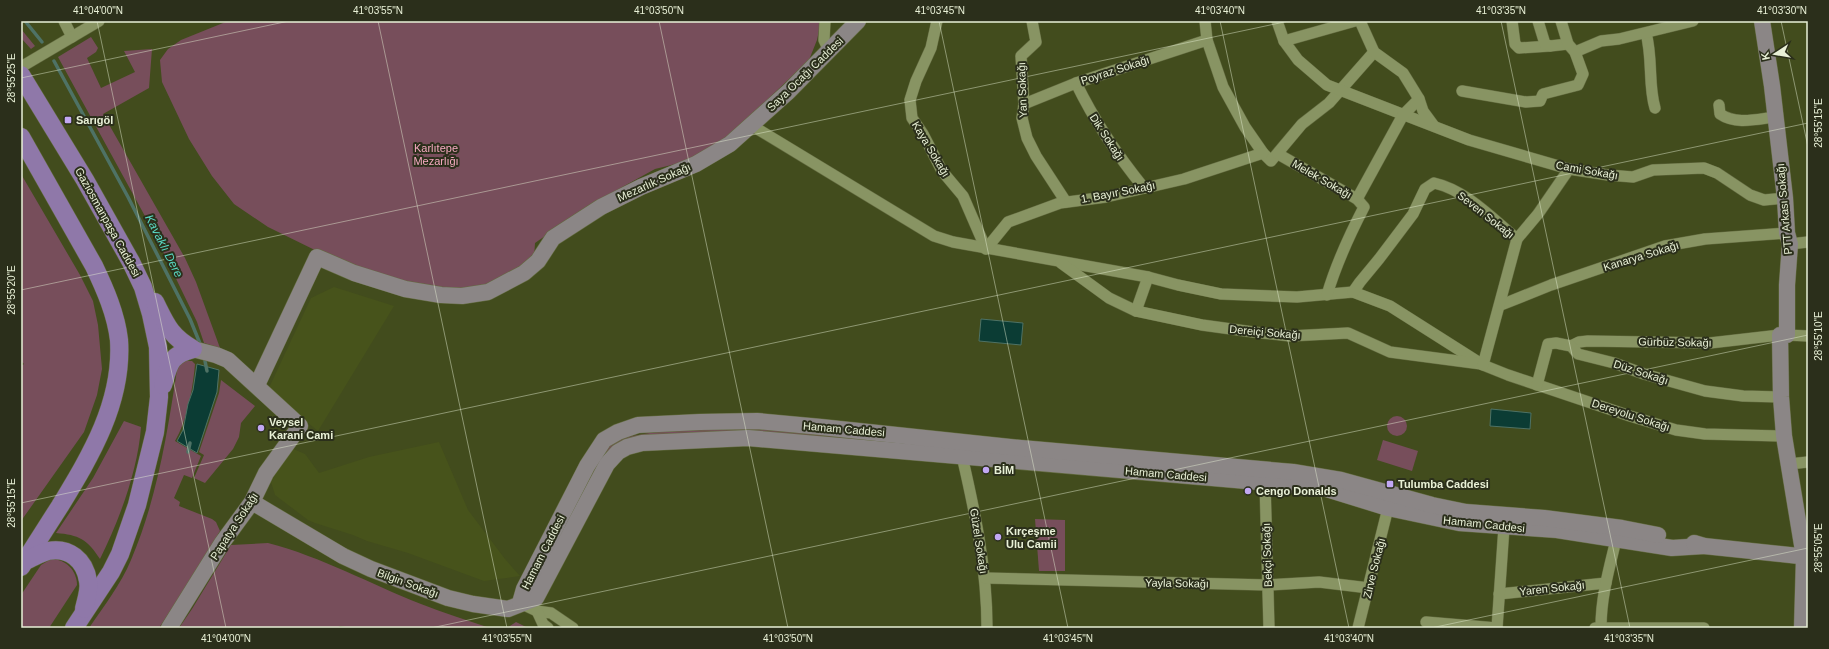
<svg xmlns="http://www.w3.org/2000/svg" width="1829" height="649" font-family="Arial,sans-serif">
  <rect width="100%" height="100%" fill="#424c1d"/>
  <g fill="#47531b">
    <polygon points="334,287 394,306 318,431 268,390 311,298"/>
    <polygon points="439,442 468,510 505,559 520,576 484,581 408,553 367,541 353,535 315,523 308,520 275,495 271,482 291,448 305,454 319,473 369,457"/>
  </g>
  <g fill="#774e5b">
    <polygon points="228,21 821,21 817,40 809,60 746,120 721,141 688,161 655,169 588,206 535,243 534,258 491,283 469,291 390,280 325,255 268,227 234,204 212,176 189,139 162,82 160,60 168,49 181,40"/>
    <polygon points="21,29 35,46 31,49 21,38"/>
    <polygon points="91,37 98,48 96,52 87,58 101,88 135,72 124,51 152,49 149,88 103,114 185,258 196,282 220,348 204,343 197,322 152,229 58,57"/>
    <polygon points="21,174 80,275 93,301 98,325 102,369 97,395 84,432 21,521 21,366 24,364 21,361"/>
    <path d="M 185,361 L 192,361 L 195,364 C 193,388 187,421 175,441 L 201,456 L 192,478 L 184,475 L 174,498 L 180,502 L 179,506 L 212,519 L 216,522 L 220,531 L 191,580 L 159,628 L 89,628 C 104,606 121,584 131,560 C 157,499 167,435 177,370 L 179,363 Z"/>
    <polygon points="221,380 255,406 241,423 239,437 233,449 205,483 194,478 204,455 199,452 219,393"/>
    <circle cx="1397" cy="426" r="10"/>
    <path d="M 124,421 L 141,427 C 138,470 119,521 100,559 C 87,539 79,535 56,533 L 93,478 Z"/>
    <path d="M 759,429 L 914,444 L 817,438 L 616,445 L 604,454 L 533,586 L 594,467 C 600,458 604,449 613,443 C 640,427 725,429 759,429 Z"/>
    <polygon points="1383,440 1418,451 1412,471 1377,460"/>
    <polygon points="1035,519 1065,520 1065,571 1039,571"/>
    <path d="M 268,543 C 322,557 370,584 421,604 C 444,613 467,620 490,628 L 351,628 L 340,626 L 337,628 L 179,628 L 192,609 L 231,545 Z"/>
    <path d="M 51,559 C 66,559 77,571 77,585 L 49,628 L 21,628 L 21,595 L 41,565 Z"/>
    <polygon points="516,622 528,628 507,628"/>
  </g>
  <g fill="#0b3c34" stroke="#4e7265">
    <polygon points="981,319 1023,323 1021,345 979,341"/>
    <polygon points="197,364 219,370 217,392 197,453 177,441 183,430 188,404 193,390"/>
    <polygon points="1491,409 1531,413 1530,429 1490,426"/>
  </g>
  <g fill="none" stroke-linecap="round" stroke-linejoin="round">
    <g stroke="#4e7265" stroke-width="3.5">
      <polyline points="25,21 42,42"/>
      <polyline points="54,61 128,197 190,319 201,346"/>
      <polyline points="204,356 207,371"/>
      <polyline points="188,452 190,443"/>
    </g>
    <defs>
      <g id="street">
        <polyline points="64,21 72,37"/>
        <polyline points="825,21 824,40 829,51"/>
        <polyline points="937,21 931,48 916,81 910,100 912,118 923,134 942,171 963,196 986,249"/>
        <polyline points="1032,21 1036,42 1021,56 1024,104 1022,118 1027,138 1036,156 1066,202"/>
        <polyline points="1205,21 1207,40 1223,87 1245,127 1263,153 1271,161 1302,124 1329,103 1374,52"/>
        <polyline points="1277,21 1284,41 1298,60 1327,85 1469,140 1569,169 1608,175 1633,177 1653,170 1704,168 1717,173 1750,195 1764,200 1785,198"/>
        <polyline points="1360,21 1374,52 1403,73 1419,99 1423,111 1434,126"/>
        <polyline points="1512,21 1515,44 1519,48 1550,46"/>
        <polyline points="1538,21 1545,44 1550,46 1568,44"/>
        <path d="M 1646,33 C 1653,59 1648,85 1655,108"/>
        <polyline points="1284,41 1355,21"/>
        <polyline points="1575,52 1601,41 1619,39 1693,21"/>
        <polyline points="21,67 99,21"/>
        <path d="M 1076,83 C 1095,122 1117,155 1144,188"/>
        <polyline points="1462,91 1526,102 1540,101 1543,94 1578,85 1583,74 1575,52 1568,44 1561,21"/>
        <polyline points="1024,104 1076,83 1207,40"/>
        <path d="M 1719,105 L 1720,114 C 1736,125 1757,119 1775,117"/>
        <polyline points="751,125 934,236 953,242 1148,277 1178,285 1221,294 1297,297 1353,292 1390,306 1483,365 1508,375 1630,416 1676,430 1705,434 1784,436"/>
        <path d="M 1278,154 L 1357,199 L 1364,207 C 1349,236 1336,264 1327,295"/>
        <polyline points="1357,199 1403,115 1419,99"/>
        <polyline points="1790,244 1808,242"/>
        <polyline points="986,249 1008,222 1060,203 1106,197 1184,179 1263,153"/>
        <polyline points="1061,263 1109,298 1136,311 1202,325 1253,332 1290,336 1348,333 1390,352 1481,364"/>
        <path d="M 1353,292 L 1360,282 L 1379,259 L 1413,214 L 1425,189 L 1434,183 C 1466,190 1493,219 1517,239 L 1538,214 L 1569,169"/>
        <polyline points="1501,305 1551,285 1665,246 1705,239 1787,233"/>
        <polyline points="1136,311 1148,277"/>
        <polyline points="1787,335 1808,336"/>
        <polyline points="1571,346 1579,342 1588,341 1710,343 1780,335"/>
        <polyline points="1483,365 1517,239"/>
        <polyline points="1537,385 1548,344 1556,343 1571,346 1578,354 1614,363 1644,374 1705,391 1743,396 1781,397"/>
        <path d="M 962,456 C 975,512 987,569 987,628"/>
        <polyline points="1789,464 1808,462"/>
        <polyline points="1265,482 1269,628"/>
        <polyline points="985,578 1268,585 1319,582 1369,588"/>
        <polyline points="1499,594 1606,583"/>
        <polyline points="520,603 537,611 551,613 573,628"/>
        <polyline points="537,611 543,624 548,628"/>
        <polyline points="1426,622 1497,628"/>
        <path d="M 1601,627 C 1601,597 1609,569 1616,540"/>
        <polyline points="1358,628 1388,508"/>
        <polyline points="1497,628 1504,527"/>
        <polyline points="1595,628 1704,628"/>
      </g>
      <g id="secondary">
        <polyline points="1762,21 1772,86 1785,198 1787,233 1790,244 1787,285 1787,335 1780,335 1781,397 1784,436 1804,557 1802,628"/>
        <polyline points="257,385 317,257 354,273 405,289 441,295 462,296 488,292 524,273 538,261 553,238 601,207 641,187 696,164 730,144 788,92 858,21"/>
        <polyline points="252,502 343,556 371,569 448,598 473,604 508,609 536,598 607,464 618,452 627,447 642,443 748,438 1305,486 1320,487 1388,508 1459,523 1557,530 1672,548 1704,546"/>
        <polyline points="1694,543 1704,546 1808,557"/>
        <polyline points="520,603 524,589 587,466 604,440 618,432 638,425 700,422 757,421 821,427 1010,447 1293,472 1341,480 1432,505 1466,512 1544,518 1622,528 1658,535"/>
        <polyline points="169,628 222,543 252,502 266,473 300,426 228,360 216,355 193,349"/>
      </g>
      <g id="primary">
        <polyline points="21,75 85,180 131,262 143,287 151,314 158,347 159,397 155,432 137,505 120,554 111,572 74,628"/>
        <path d="M 21,137 L 94,266 C 105,289 116,314 119,340 C 123,402 91,455 60,506 C 47,526 34,547 21,567"/>
        <path d="M 155,302 C 166,324 170,336 193,349 C 170,355 169,364 163,385"/>
        <path d="M 25,561 C 33,558 40,553 48,551 C 69,547 85,560 88,581 C 90,589 86,600 84,609"/>
      </g>
    </defs>
    <use href="#street" stroke="#636b40" stroke-width="12"/>
    <use href="#secondary" stroke="#636b40" stroke-width="17"/>
    <use href="#primary" stroke="#636b40" stroke-width="19"/>
    <use href="#street" stroke="#889463" stroke-width="11"/>
    <use href="#secondary" stroke="#8b8686" stroke-width="16"/>
    <use href="#primary" stroke="#8f78a9" stroke-width="18"/>
  </g>
  <path fill="none" stroke="#e9f1d7" stroke-width="1" stroke-opacity="0.45" d="M 97,21 L 226,628M 378,21 L 507,628M 659,21 L 788,628M 939,21 L 1068,628M 1220,21 L 1349,628M 1501,21 L 1630,628M 1781,21 L 1808,147M 21,78 L 289,21M 21,290 L 1289,21M 21,503 L 1808,123M 431,628 L 1808,335M 1431,628 L 1808,548"/>
  <g fill="#c2a8f3" stroke="#2b2f1b" stroke-width="1.5">
    <rect x="64" y="116" width="8" height="8" rx="2"/>
    <circle cx="261" cy="428" r="4"/>
    <circle cx="986" cy="470" r="4"/>
    <rect x="1386" y="480" width="8" height="8" rx="2"/>
    <circle cx="1248" cy="491" r="4"/>
    <circle cx="998" cy="537" r="4"/>
  </g>
  <g text-anchor="middle" stroke-width="4" stroke-linejoin="round" paint-order="stroke">
    <g font-size="11" fill="#e9f1d7" stroke="#2b2f1b">
      <text transform="translate(1115 70) rotate(-18)" y="4">Poyraz Sokağı</text>
      <text transform="translate(805 74) rotate(-44)" y="4">Saya Ocağı Caddesi</text>
      <text transform="translate(1022 90) rotate(-92)" y="4">Yan Sokağı</text>
      <text transform="translate(1107 137) rotate(57)" y="4">Dik Sokağı</text>
      <text transform="translate(931 149) rotate(59)" y="4">Kaya Sokağı</text>
      <text transform="translate(1587 170) rotate(10)" y="4">Cami Sokağı</text>
      <text transform="translate(1322 179) rotate(30)" y="4">Melek Sokağı</text>
      <text transform="translate(654 182) rotate(-24)" y="4">Mezarlık Sokağı</text>
      <text transform="translate(1118 192) rotate(-11)" y="4">1. Bayır Sokağı</text>
      <text transform="translate(1784 209) rotate(-95)" y="4">PTT Arkası Sokağı</text>
      <text transform="translate(1486 215) rotate(38)" y="4">Seven Sokağı</text>
      <text transform="translate(108 222) rotate(61)" y="4">Gaziosmanpaşa Caddesi</text>
      <text transform="translate(1641 256) rotate(-17)" y="4">Kanarya Sokağı</text>
      <text transform="translate(1265 332) rotate(5)" y="4">Dereiçi Sokağı</text>
      <text transform="translate(1675 342) rotate(1)" y="4">Gürbüz Sokağı</text>
      <text transform="translate(1641 372) rotate(18)" y="4">Düz Sokağı</text>
      <text transform="translate(1631 415) rotate(18)" y="4">Dereyolu Sokağı</text>
      <text transform="translate(844 429) rotate(5)" y="4">Hamam Caddesi</text>
      <text transform="translate(1166 474) rotate(5)" y="4">Hamam Caddesi</text>
      <text transform="translate(1484 524) rotate(6)" y="4">Hamam Caddesi</text>
      <text transform="translate(234 526) rotate(-57)" y="4">Papatya Sokağı</text>
      <text transform="translate(979 541) rotate(81)" y="4">Güzel Sokağı</text>
      <text transform="translate(543 552) rotate(-63)" y="4">Hamam Caddesi</text>
      <text transform="translate(1267 555) rotate(-92)" y="4">Bekçi Sokağı</text>
      <text transform="translate(1374 568) rotate(-76)" y="4">Zirve Sokağı</text>
      <text transform="translate(408 583) rotate(20)" y="4">Bilgin Sokağı</text>
      <text transform="translate(1177 583) rotate(1)" y="4">Yayla Sokağı</text>
      <text transform="translate(1552 588) rotate(-6)" y="4">Yaren Sokağı</text>
    </g>
    <g font-size="11" font-weight="bold" fill="#e9f1d7" stroke="#2b2f1b" text-anchor="start">
      <text x="76" y="124">Sarıgöl</text>
      <text x="269" y="426">Veysel<tspan x="269" dy="13">Karani Cami</tspan></text>
      <text x="994" y="474">BİM</text>
      <text x="1398" y="488">Tulumba Caddesi</text>
      <text x="1256" y="495">Cengo Donalds</text>
      <text x="1006" y="535">Kırçeşme<tspan x="1006" dy="13">Ulu Camii</tspan></text>
    </g>
    <g font-size="11" fill="#f6aac1" stroke="#2b2f1b">
      <text x="436" y="152">Karlıtepe<tspan x="436" dy="13">Mezarlığı</tspan></text>
    </g>
    <g font-size="12" font-style="italic" fill="#59d8c2" stroke="#2b2f1b">
      <text transform="translate(164 246) rotate(63)" y="4">Kavaklı Dere</text>
    </g>
  </g>
  <rect width="1829" height="649" fill="none" stroke="#2b2f1b" stroke-width="44"/>
  <g transform="translate(1775 54) rotate(258)" stroke="#2b2f1b" stroke-width="3" paint-order="stroke">
  <path d="M0-3L7 15L0 10L-7 15Z" fill="#e9f1d7"/>
  <text y="-6" font-size="11" font-weight="bold" text-anchor="middle" fill="#e9f1d7">K</text>
  </g>
  <rect x="22" y="22" width="1785" height="605" fill="none" stroke="#e9f1d7" stroke-width="1.5"/>
  <g font-size="10" text-anchor="middle" fill="#e9f1d7">
    <text x="98" y="14">41°04'00"N</text>
    <text x="378" y="14">41°03'55"N</text>
    <text x="659" y="14">41°03'50"N</text>
    <text x="940" y="14">41°03'45"N</text>
    <text x="1220" y="14">41°03'40"N</text>
    <text x="1501" y="14">41°03'35"N</text>
    <text x="1782" y="14">41°03'30"N</text>
    <text transform="translate(11 78) rotate(-90)" y="4">28°55'25"E</text>
    <text transform="translate(1818 123) rotate(-90)" y="4">28°55'15"E</text>
    <text transform="translate(11 290) rotate(-90)" y="4">28°55'20"E</text>
    <text transform="translate(1818 336) rotate(-90)" y="4">28°55'10"E</text>
    <text transform="translate(11 503) rotate(-90)" y="4">28°55'15"E</text>
    <text transform="translate(1818 548) rotate(-90)" y="4">28°55'05"E</text>
    <text x="226" y="642">41°04'00"N</text>
    <text x="507" y="642">41°03'55"N</text>
    <text x="788" y="642">41°03'50"N</text>
    <text x="1068" y="642">41°03'45"N</text>
    <text x="1349" y="642">41°03'40"N</text>
    <text x="1629" y="642">41°03'35"N</text>
  </g>
</svg>
